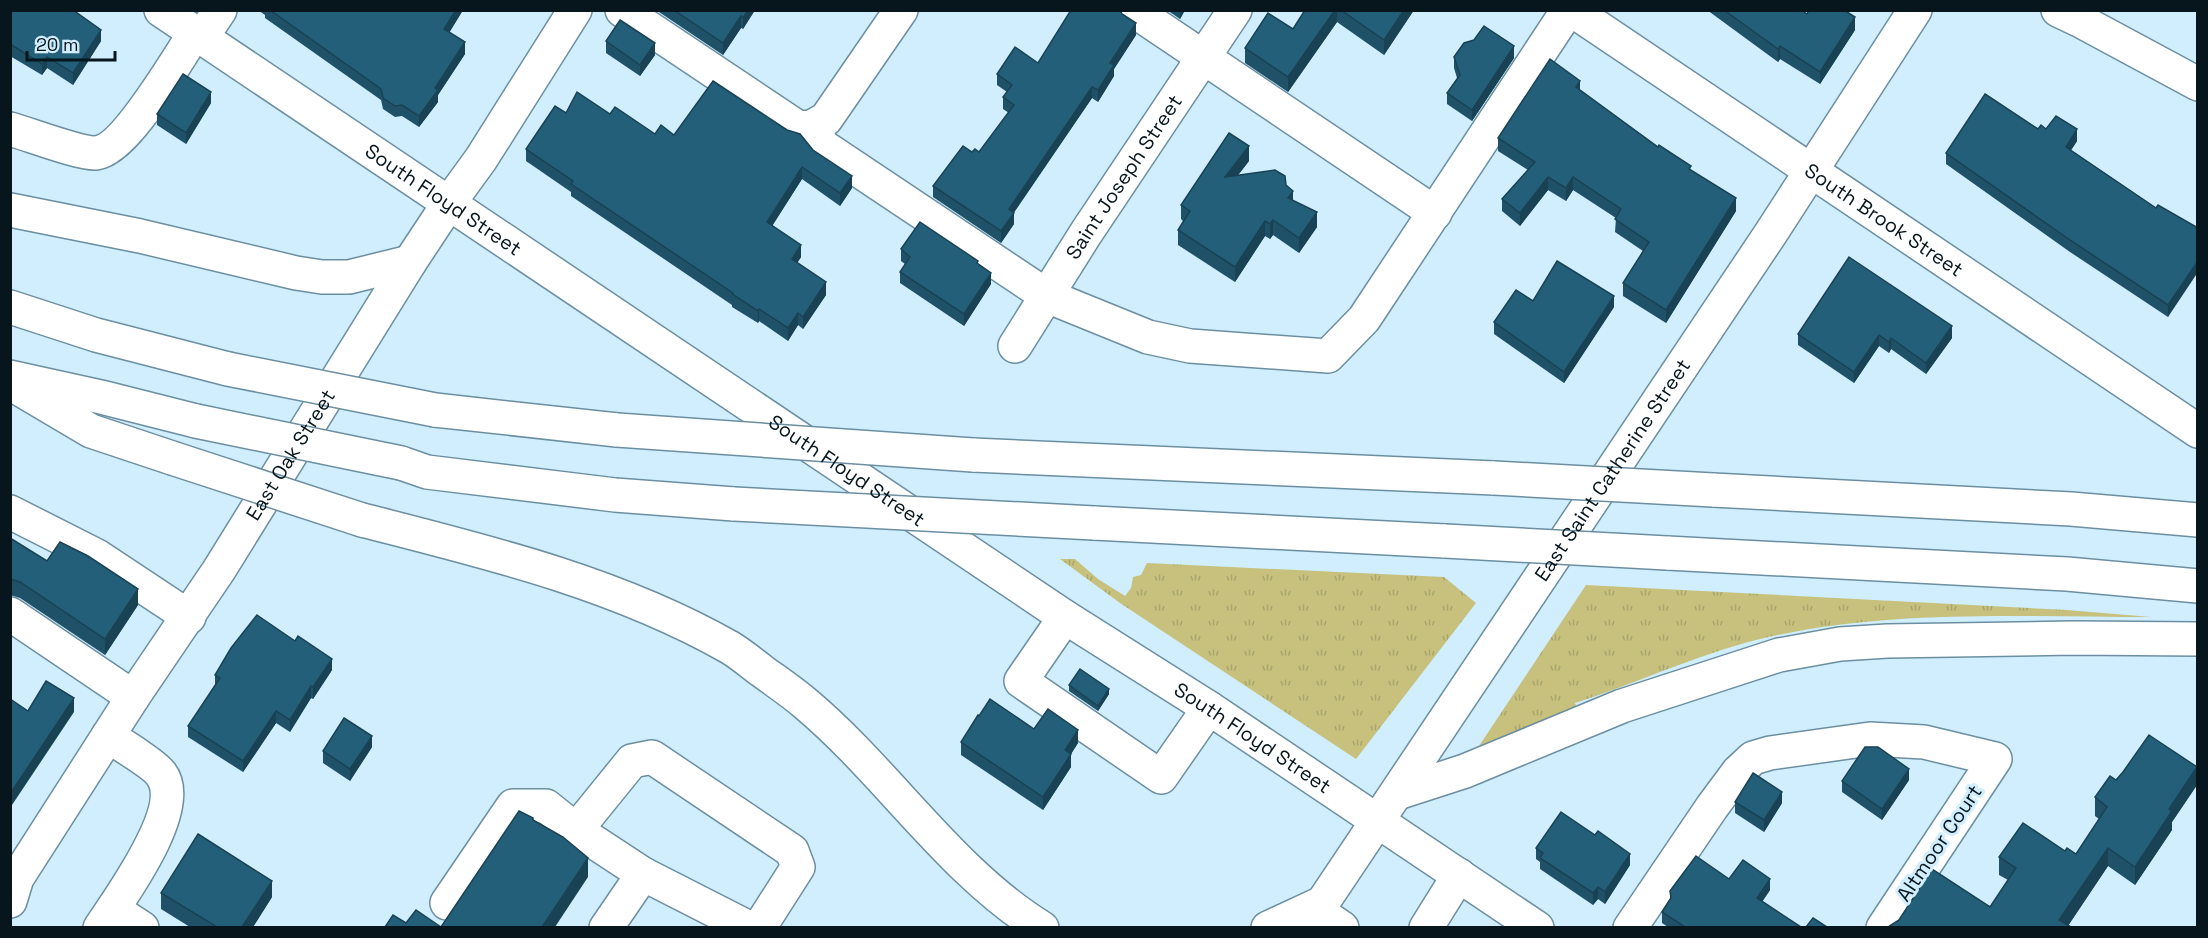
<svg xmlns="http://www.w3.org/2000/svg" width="2208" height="938" font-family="'Space Grotesk',sans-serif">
  <defs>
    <pattern id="grass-tufts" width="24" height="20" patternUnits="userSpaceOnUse" patternTransform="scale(1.5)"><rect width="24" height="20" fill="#c7c17d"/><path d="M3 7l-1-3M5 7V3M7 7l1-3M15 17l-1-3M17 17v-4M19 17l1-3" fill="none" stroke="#a9a56b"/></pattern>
  </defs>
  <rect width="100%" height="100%" fill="#d0eefe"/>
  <g fill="url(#grass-tufts)">
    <polygon points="1060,559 1075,559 1098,579 1125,596 1131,588 1133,577 1141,575 1147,563 1444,577 1476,603 1356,759 1120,603"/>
    <path d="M 1586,585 L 2067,610 L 2151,617 C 2025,617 1897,609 1773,636 C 1704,651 1641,682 1575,703 L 1577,709 L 1479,746 Z"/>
  </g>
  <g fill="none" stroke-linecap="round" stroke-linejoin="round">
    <defs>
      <g id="minor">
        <path id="s1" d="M 161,10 L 1065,617 L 1209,708 L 1537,928"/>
        <polyline points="622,10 797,127 810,128 826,119 901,10"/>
        <polyline points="1133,10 1435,213"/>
        <path id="s2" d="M 1572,10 L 2198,431"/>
        <polyline points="202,37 220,10"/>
        <polyline points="810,128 824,147 1047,296 1148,337 1190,346 1328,356 1364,319 1568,10"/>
        <path d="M 10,129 C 28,134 80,154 96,153 C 126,150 177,59 195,33"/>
        <path id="s3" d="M 1015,346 L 1086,233 L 1235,10"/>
        <polyline points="10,512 97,556 189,617"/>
        <polyline points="10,614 133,697"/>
        <polyline points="1065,617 1021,681 1161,777 1209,708"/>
        <polyline points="576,830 632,761 652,757 792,851 798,867 759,928"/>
        <polyline points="643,874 749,928"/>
        <polyline points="447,903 513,806 546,806 576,830 643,874 606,928"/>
        <polyline points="113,909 142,928"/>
        <polyline points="1317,911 1342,928"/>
        <path d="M 100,928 C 119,899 187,808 161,774 C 155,765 119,743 108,736"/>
        <polyline points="1426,928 1459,875"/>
        <polyline points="1630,928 1712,807 1738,772 1753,758 1770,753 1870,739 1924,742 1995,759 1883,928"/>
      </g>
      <g id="major">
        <path id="s4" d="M 10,901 L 17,878 L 133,697 L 219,570 L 410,262 L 449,203 L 481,159 L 575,10"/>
        <path id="s5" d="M 1307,926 L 1771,233 L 1915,10"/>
      </g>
      <g id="highway">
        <polyline points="2058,10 2079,20 2198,84"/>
        <polyline points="10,210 140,236 296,273 322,277 349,277 410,262"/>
        <polyline points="10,307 96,335 228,369"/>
        <polyline points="10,377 101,397 196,421"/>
        <polyline points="20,389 91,431 172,458"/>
        <polyline points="435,410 617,430"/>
        <polyline points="973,455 1494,478"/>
        <polyline points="401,463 427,472 615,495 734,504"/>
        <polyline points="1713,490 2071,509 2198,520"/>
        <path d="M 362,520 C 488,552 616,583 729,647 C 741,654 751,663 762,671 C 777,682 792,692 806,704 C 887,772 952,873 1042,928"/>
        <polyline points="1094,523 1445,541"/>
        <polyline points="1667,553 2067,574 2198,586"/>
        <polyline points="1397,793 1465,771 1622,706 1779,655 1840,644 1887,641 2073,638 2198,639"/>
        <polyline points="1268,928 1322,903"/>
      </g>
    </defs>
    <use href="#minor" stroke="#6b8fa1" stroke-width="36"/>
    <use href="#major" stroke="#6b8fa1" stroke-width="36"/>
    <use href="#highway" stroke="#6b8fa1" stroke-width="36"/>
    <use href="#minor" stroke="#fff" stroke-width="33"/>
    <use href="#major" stroke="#fff" stroke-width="33"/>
    <use href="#highway" stroke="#fff" stroke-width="33"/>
    <defs>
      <g id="highway-bridge">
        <polyline points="228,369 435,410"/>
        <polyline points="196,421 401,463"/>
        <polyline points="617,430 973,455"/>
        <polyline points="172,458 362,520"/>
        <polyline points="1494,478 1713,490"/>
        <polyline points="734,504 1094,523"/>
        <polyline points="1445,541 1667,553"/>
      </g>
    </defs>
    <use href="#highway-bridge" stroke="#6b8fa1" stroke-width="36" stroke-linecap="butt"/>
    <use href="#highway-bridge" stroke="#fff" stroke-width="33"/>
  </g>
  <g fill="#1f5268">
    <polygon points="10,10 101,41 73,85 47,68 42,75 10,56"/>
    <polygon points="258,10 463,10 449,33 465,54 438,95 438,102 419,127 402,116 395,117 383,109 381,100 265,18 265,15"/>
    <polygon points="656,10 755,10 743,29 741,28 723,55"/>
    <polygon points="1167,10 1185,10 1180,19"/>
    <polygon points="1305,10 1414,10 1384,55 1337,22 1288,92 1245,63 1245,48 1293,29"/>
    <polygon points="1707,10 1801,10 1807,14 1855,30 1820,84 1780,59 1778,62"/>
    <polygon points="1122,14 1136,35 1114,69 1114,76 1098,102 1092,98 1014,212 1014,224 1001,243 933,197 933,186 972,152 979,152 1009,113 1003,109 1003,97 1007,92 997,85 997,74 1038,63"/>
    <polygon points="606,41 655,55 640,76 606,53"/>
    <polygon points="1454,57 1514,58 1472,121 1447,104 1447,93 1457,78 1454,68"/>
    <polygon points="1580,91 1691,170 1736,211 1666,323 1623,296 1623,283 1643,251 1615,232 1616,218 1573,190 1566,201 1548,190 1520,226 1502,211 1502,199 1528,170 1498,151 1498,138"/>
    <polygon points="211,103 186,144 157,125 157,114"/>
    <polygon points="566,113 610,114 655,134 674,135 813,150 852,188 840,206 802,179 772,226 801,257 797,263 826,295 803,329 798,325 788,341 759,321 758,323 732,307 732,305 571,196 571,192 526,161 526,149"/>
    <polygon points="2046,129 2077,141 2071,150 2156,208 2198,228 2168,317 2070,252 1946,164 1946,153"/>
    <polygon points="1249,161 1238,175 1286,185 1293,200 1317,227 1299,253 1273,235 1270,239 1265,236 1235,282 1178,245 1178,230 1183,221 1181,219 1181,205"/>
    <polygon points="901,249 978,264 991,284 964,326 900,283 900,272 905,264 901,261"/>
    <polygon points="1849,257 1952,338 1926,374 1891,349 1889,353 1879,346 1854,383 1798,345 1798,334"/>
    <polygon points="1614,307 1564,383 1494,334 1494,322"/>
    <polygon points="10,538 47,561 138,605 105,655 20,598 10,595"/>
    <polygon points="332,670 313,699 311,698 290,732 276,723 243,772 188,737 188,726 215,685 215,675"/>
    <polygon points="1069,685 1109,694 1098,711 1069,691"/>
    <polygon points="979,716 1034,729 1078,743 1071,754 1071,767 1043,810 961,755 961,742"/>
    <polygon points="372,747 350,781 323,763 323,751"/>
    <polygon points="1909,780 1882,820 1842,792 1842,781"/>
    <polygon points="2116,780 2197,785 2172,822 2172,830 2135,885 2108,866 2068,926 1990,907 2008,880 1999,875 1999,857 2065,851 2076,854 2099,819 2095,816 2095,797"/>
    <polygon points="1735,802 1782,803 1764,832 1735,813"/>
    <polygon points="1536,848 1630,865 1605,904 1598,899 1593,905 1540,869 1540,862 1536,859"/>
    <polygon points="1729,879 1770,890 1762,902 1801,927 1668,927 1662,923 1662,912 1670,900 1670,891"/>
    <polygon points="161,893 272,897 253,927 190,927 161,909"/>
  </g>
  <g fill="#194255">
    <polygon points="456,10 463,10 444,41 444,29"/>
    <polygon points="748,10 755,10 743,29 743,18"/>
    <polygon points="1180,10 1185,10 1180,19"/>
    <polygon points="1335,10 1337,10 1337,22 1288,92 1288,77"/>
    <polygon points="1404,10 1414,10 1384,55 1384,40"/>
    <polygon points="741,16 741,28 723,55 723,43"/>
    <polygon points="1855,17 1855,30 1820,84 1820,72"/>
    <polygon points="1136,23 1136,35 1114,69 1114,76 1098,102 1098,90 1110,63"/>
    <polygon points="101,30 101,41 73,85 73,73"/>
    <polygon points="465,42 465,54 438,95 438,102 419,127 419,116 435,88"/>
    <polygon points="655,43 655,55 640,76 640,65"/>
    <polygon points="1514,46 1514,58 1472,121 1472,110"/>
    <polygon points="1780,46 1780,59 1778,62 1778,49"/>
    <polygon points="47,57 47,68 42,75 42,64"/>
    <polygon points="1580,81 1580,94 1576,87"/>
    <polygon points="1092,87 1092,98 1011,217 1014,213 1014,224 1001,243 1001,231 1009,209"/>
    <polygon points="211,92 211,103 186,144 186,133"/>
    <polygon points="2077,129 2077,141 2066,158 2066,147"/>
    <polygon points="1249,146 1249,161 1225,192 1225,177"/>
    <polygon points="802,167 802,179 767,234 767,222"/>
    <polygon points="852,176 852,188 840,206 840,193"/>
    <polygon points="1548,177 1548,190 1520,226 1520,213"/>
    <polygon points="1573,177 1573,190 1566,201 1566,188"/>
    <polygon points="1293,191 1293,205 1288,198"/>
    <polygon points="1736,198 1736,211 1666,323 1666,310"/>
    <polygon points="1317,212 1317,227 1299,253 1299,238"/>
    <polygon points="1273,220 1273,235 1270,239 1270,224"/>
    <polygon points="1265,221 1265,236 1235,282 1235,267"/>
    <polygon points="801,245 801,257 792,271 792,259"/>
    <polygon points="2198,261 2198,272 2168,317 2168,305"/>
    <polygon points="991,273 991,284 964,326 964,314"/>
    <polygon points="826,282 826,295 803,329 803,317"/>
    <polygon points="1614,296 1614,307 1564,383 1564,372"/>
    <polygon points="759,309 759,321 758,323 758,311"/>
    <polygon points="798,313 798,325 788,341 788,328"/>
    <polygon points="1952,326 1952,338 1926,374 1926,363"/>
    <polygon points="1879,335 1879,346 1854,383 1854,372"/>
    <polygon points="1891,338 1891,349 1889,353 1889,342"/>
    <polygon points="138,589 138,605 105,655 105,639"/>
    <polygon points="332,659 332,670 313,699 313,687"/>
    <polygon points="311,686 311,698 290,732 290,720"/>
    <polygon points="1109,689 1109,694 1098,711 1098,706"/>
    <polygon points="74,698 74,712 10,808 10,794"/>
    <polygon points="276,711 276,723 243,772 243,761"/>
    <polygon points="1078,730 1078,743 1071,754 1071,767 1043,810 1043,797 1065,750"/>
    <polygon points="372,736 372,747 350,781 350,769"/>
    <polygon points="2197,767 2197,785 2172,822 2172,830 2135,885 2135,867 2169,809"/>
    <polygon points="1909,769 1909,780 1882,820 1882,809"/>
    <polygon points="1782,792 1782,803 1764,832 1764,820"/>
    <polygon points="2108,848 2108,866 2067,927 2059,920"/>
    <polygon points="1630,854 1630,865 1605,904 1605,892"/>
    <polygon points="588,858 588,877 555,927 542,927"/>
    <polygon points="1770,879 1770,890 1757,909 1757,898"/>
    <polygon points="272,881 272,897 253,927 242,927"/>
    <polygon points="1598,887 1598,899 1593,905 1593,893"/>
  </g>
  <g fill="#245f79" stroke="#194255" stroke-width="1.5">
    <polygon points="10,10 73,10 101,30 73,73 47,57 42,64 10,44"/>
    <polygon points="270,10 456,10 444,29 465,42 435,88 438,90 419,116 402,105 395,106 383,98 381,89"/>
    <polygon points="674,10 748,10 743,18 741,16 723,43"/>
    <polygon points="1071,10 1120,10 1122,14 1136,23 1110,63 1114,65 1098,90 1092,87 1009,209 1014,213 1001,231 933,186 963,146 972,152 975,149 979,152 1014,105 1003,97 1012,85 997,74 1015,47 1038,63"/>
    <polygon points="1305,10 1335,10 1288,77 1245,48 1268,13 1293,29"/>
    <polygon points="1341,10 1404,10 1384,40"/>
    <polygon points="1724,10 1801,10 1807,14 1809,10 1844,10 1855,17 1820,72 1780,46 1778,49"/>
    <polygon points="620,20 655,43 640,65 606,41"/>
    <polygon points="1484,26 1514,46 1472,110 1447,93 1460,75 1454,57 1464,43 1474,40"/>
    <polygon points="1550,59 1580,81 1576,87 1658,147 1659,145 1691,166 1689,169 1736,198 1666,310 1623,283 1649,242 1615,219 1621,209 1573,177 1566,188 1548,177 1520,213 1502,199 1535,162 1498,138"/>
    <polygon points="183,74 211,92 186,133 157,114"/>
    <polygon points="713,81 787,130 800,134 813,150 852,176 840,193 802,167 767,222 801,245 792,259 826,282 803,317 798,313 788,328 759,309 758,311 732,294 733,293 571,184 573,181 526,149 555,106 566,113 577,92 610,114 615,107 655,134 661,125 674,135"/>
    <polygon points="1985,94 2038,129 2041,125 2046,129 2056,116 2077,129 2066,147 2156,208 2158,205 2198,228 2198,261 2168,305 2070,240 1946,153"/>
    <polygon points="1229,133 1249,146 1225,177 1275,170 1285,176 1286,185 1293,191 1288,198 1317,212 1299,238 1273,220 1270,224 1265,221 1235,267 1178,230 1190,211 1181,205"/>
    <polygon points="920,222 978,261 977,263 991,273 964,314 900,272 910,257 901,249"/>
    <polygon points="1849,257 1952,326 1926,363 1891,338 1889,342 1879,335 1854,372 1798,334"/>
    <polygon points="1557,261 1614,296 1564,372 1494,322 1516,290 1533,301"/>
    <polygon points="10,538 47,561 60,542 88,556 138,589 105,639 20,582 10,579"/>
    <polygon points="257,615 295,641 298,636 332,659 313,687 311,686 290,720 276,711 243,761 188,726 220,678 215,675 231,648"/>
    <polygon points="1080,669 1109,689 1098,706 1069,685"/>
    <polygon points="46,681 74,698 10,794 10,699 28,711"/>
    <polygon points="990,699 1034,729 1048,709 1078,730 1065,750 1071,754 1043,797 961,742 978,715 979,716"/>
    <polygon points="344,718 372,736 350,769 323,751"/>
    <polygon points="2149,735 2197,767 2169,809 2172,811 2135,867 2108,848 2059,920 2071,927 1888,927 1899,920 1932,869 1990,907 2016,868 1999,857 2023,823 2065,851 2067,848 2076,854 2107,807 2095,797 2110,776 2116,780 2123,772"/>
    <polygon points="1865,747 1878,747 1909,769 1882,809 1842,781"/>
    <polygon points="1753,773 1782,792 1764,820 1735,802"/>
    <polygon points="519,811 533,818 533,820 563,837 588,858 542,927 385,927 393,915 406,923 416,910 441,927"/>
    <polygon points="1561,812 1595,835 1598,831 1630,854 1605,892 1598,887 1593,893 1540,858 1543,853 1536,848"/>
    <polygon points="198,834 272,881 242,927 217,927 161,893"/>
    <polygon points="1696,856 1729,879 1743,860 1770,879 1757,898 1801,927 1685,927 1662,912 1671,898 1670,891"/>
    <polygon points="1813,918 1827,927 1806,927"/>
  </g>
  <g text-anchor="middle" stroke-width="6" stroke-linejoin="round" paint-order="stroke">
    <g font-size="20" fill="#07161c" stroke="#d0eefe">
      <text dy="7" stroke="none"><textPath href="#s3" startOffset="201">Saint Joseph Street</textPath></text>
      <text dy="7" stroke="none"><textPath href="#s1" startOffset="340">South Floyd Street</textPath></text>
      <text dy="7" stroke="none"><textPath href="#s2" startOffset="376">South Brook Street</textPath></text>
      <text dy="7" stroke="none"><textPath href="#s4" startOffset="528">East Oak Street</textPath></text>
      <text dy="7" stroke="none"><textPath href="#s5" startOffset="549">East Saint Catherine Street</textPath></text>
      <text dy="7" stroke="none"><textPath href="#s1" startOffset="826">South Floyd Street</textPath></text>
      <text dy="7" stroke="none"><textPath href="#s1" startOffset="1312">South Floyd Street</textPath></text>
      <text transform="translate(1939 843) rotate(-56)" y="7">Altmoor Court</text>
    </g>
  </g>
  <rect width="2208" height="938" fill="none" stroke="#07161c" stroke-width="24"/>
  <path d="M27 51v9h88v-9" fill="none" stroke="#07161c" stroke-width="3"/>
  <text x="36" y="51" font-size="18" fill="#07161c" stroke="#d0eefe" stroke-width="4.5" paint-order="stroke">20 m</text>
</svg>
